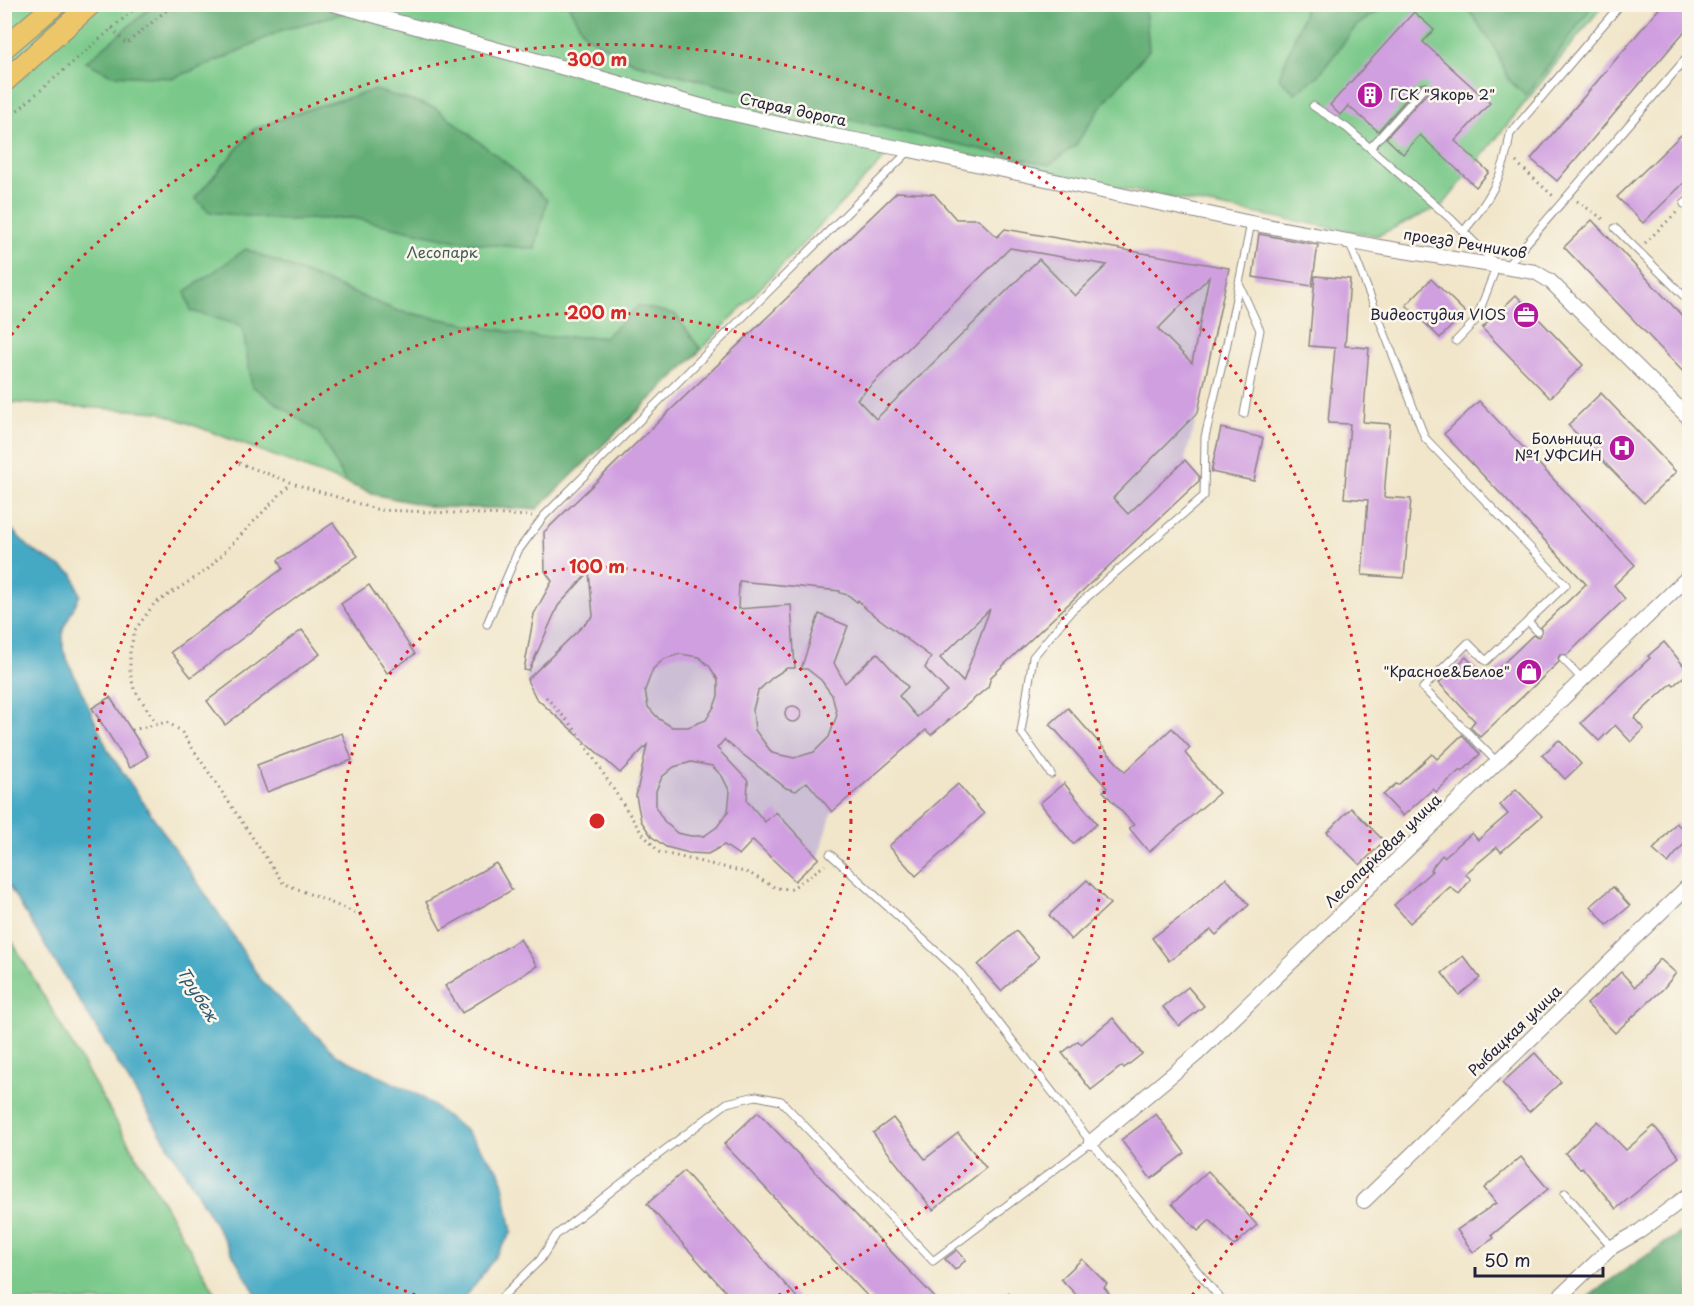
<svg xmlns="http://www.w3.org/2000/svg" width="1694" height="1306" font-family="'Playpen Sans',sans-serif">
  <rect width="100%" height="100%" fill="#fbf7ec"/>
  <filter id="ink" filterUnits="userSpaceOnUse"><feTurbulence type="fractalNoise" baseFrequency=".0167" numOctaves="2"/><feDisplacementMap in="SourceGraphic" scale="12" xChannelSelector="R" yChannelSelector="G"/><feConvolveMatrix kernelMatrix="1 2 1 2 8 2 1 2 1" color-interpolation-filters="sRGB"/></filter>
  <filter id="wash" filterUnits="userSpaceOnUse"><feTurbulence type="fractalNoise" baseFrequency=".008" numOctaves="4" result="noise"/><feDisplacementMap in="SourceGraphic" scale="24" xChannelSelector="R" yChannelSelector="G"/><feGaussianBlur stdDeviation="1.35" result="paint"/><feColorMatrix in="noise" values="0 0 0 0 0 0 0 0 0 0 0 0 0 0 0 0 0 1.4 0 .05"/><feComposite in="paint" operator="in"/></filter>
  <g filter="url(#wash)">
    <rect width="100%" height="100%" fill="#f1e6ca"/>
    <polygon fill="#ccbed4" points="897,192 934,194 956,219 978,219 997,237 1229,268 1198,412 1185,460 1201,479 991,677 988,687 931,735 926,730 832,812 819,858 795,881 753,840 739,855 724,845 708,854 689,853 666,847 652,837 641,821 636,796 640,777 649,761 640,752 620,773 536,698 525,675 534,667 528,645 534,614 552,581 545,571 544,532"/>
    <g fill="#7ac98a" stroke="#4e7662" stroke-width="1.5">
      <polygon points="4,5 1603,5 1443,205 1377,236 895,147 701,350 537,509 434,507 377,495 159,412 5,402"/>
      <polygon points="4,929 5,929 220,1301 5,1301"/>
    </g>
    <g fill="#63ad76" stroke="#426858" stroke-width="1.5">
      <polygon points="154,5 373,5 282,30 224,58 174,78 112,75 86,62"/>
      <polygon points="568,5 1145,5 1149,50 1103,104 1075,146 1049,165 847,119 634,63 585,35"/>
      <polygon points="1302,5 1388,5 1357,25 1319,75 1295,93 1279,78 1304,13"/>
      <polygon points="1465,5 1593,5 1526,96 1509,80 1494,46"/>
      <polygon points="375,90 436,108 506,163 547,200 535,249 457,241 353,218 282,220 209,212 195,198 254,129 315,107"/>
      <polygon points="246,249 398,311 537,337 605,337 638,306 675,314 701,350 537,509 434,507 377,495 346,483 319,433 252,386 242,326 191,311 185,292"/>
      <polygon points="1689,1227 1689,1301 1583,1301 1612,1279"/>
    </g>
    <polygon fill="#44a9c4" stroke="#336680" stroke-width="1.5" points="4,518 14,532 32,550 73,574 80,595 63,629 63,650 109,752 225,923 260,979 336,1055 420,1096 466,1131 501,1174 512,1232 476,1284 460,1301 260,1301 184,1171 5,880"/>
    <g id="blocks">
      <g fill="#d09fe0" fill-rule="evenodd">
        <polygon points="1663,4 1689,4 1689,26 1557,181 1531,159"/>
        <polygon points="1414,12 1434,30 1423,42 1490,103 1455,141 1489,172 1476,187 1420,135 1403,154 1386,138 1428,92 1429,87 1427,83 1420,84 1378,131 1348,106 1340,115 1330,105"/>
        <polygon points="1681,135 1689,144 1689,178 1643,223 1617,197"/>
        <path d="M 897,192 L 934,194 L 956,219 L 978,219 L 997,237 L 1005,229 L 1229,268 L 1198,412 L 1113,498 L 1128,514 L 1185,460 L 1199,476 L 1199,481 L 991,677 L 988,687 L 931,735 L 926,730 L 832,812 L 807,782 L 796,791 L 786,788 L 724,740 L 717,748 L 748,781 L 747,801 L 765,822 L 776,812 L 819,858 L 795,881 L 753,840 L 739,855 L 724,845 L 708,854 L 689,853 L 666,847 L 652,837 L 641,821 L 636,796 L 647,745 L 620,773 L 536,698 L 527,680 L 593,616 L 589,572 L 558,606 L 529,671 L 524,670 L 534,614 L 552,581 L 545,571 L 544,532 ZM 1010,248 L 1107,265 L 1075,296 L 1039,259 L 876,419 L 857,399 ZM 1209,277 L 1192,363 L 1158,329 ZM 739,581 L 840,591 L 840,593 L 848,595 L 857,602 L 858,600 L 866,609 L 931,657 L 925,668 L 947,691 L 917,717 L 899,696 L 908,687 L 877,653 L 845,683 L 834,663 L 848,626 L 819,614 L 801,669 L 807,669 L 821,680 L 832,695 L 837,715 L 829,737 L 814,752 L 794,758 L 772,753 L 755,730 L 753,710 L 758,691 L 773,677 L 787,668 L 795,668 L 791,605 L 738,609 ZM 990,609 L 963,682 L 940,658 ZM 680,654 L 699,657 L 710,667 L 718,680 L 718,696 L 714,707 L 706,720 L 688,727 L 672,727 L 659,719 L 648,707 L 645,690 L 653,669 L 664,659 ZM 691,762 L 712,766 L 722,776 L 730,792 L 728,812 L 717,827 L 704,836 L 691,836 L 677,833 L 664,821 L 656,808 L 656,791 L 662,777 L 674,767 Z"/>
        <polygon points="1592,220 1689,323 1689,378 1564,247"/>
        <polygon points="1259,234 1318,245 1312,286 1253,277"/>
        <polygon points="1315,276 1350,279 1345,346 1369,348 1363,422 1390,424 1384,497 1411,499 1404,578 1362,575 1368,500 1344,498 1350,424 1328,423 1335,348 1309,346"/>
        <polygon points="1431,279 1465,312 1440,338 1406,305"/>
        <polygon points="1516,295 1583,365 1550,398 1482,328"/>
        <polygon points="1601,393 1676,472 1644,503 1568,425"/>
        <polygon points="1479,401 1635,565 1614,585 1625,599 1567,655 1560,655 1558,658 1559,662 1480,737 1470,727 1475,721 1439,683 1466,657 1487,679 1533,635 1538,637 1541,635 1541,627 1586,584 1444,434"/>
        <polygon points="1221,428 1263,438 1254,481 1211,472"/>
        <polygon points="333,523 358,556 301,594 191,677 171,652 282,569 278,560"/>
        <polygon points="369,585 415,654 387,673 341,604"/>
        <polygon points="302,630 320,654 225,725 207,701"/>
        <polygon points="1664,642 1689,672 1674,685 1672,683 1634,718 1644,729 1631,742 1615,725 1599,741 1581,723 1650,658 1648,656"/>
        <polygon points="110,697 148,756 130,768 92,708"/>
        <circle cx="793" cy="714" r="8"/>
        <polygon points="1068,708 1125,772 1172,728 1190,748 1185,753 1219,793 1149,852 1129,828 1134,825 1103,791 1107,788 1050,724"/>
        <polygon points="342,733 352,760 267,792 257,765"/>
        <polygon points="1462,735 1480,754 1462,772 1460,770 1436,792 1433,789 1403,816 1383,795 1396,784 1398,785 1432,754 1437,759"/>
        <polygon points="1559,740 1581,764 1565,779 1542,755"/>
        <polygon points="1064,783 1097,824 1073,844 1040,803"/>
        <polygon points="958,784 984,814 916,876 889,846"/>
        <polygon points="1516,789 1542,816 1501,852 1497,847 1465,874 1471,879 1459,894 1450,887 1410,923 1394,905 1432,871 1430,870 1442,855 1444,857 1472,833 1478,840 1508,814 1500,805"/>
        <polygon points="1351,808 1384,841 1360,865 1327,832"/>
        <polygon points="1676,823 1689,834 1689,838 1668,863 1653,850"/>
        <polygon points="496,863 512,890 441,930 426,902"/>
        <polygon points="1226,878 1249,905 1216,935 1211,930 1169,961 1152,938 1189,911"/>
        <polygon points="1087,880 1110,904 1071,940 1049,915"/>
        <polygon points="1613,887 1630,906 1607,925 1591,906"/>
        <polygon points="1016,931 1039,957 1001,991 978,965"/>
        <polygon points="520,939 537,966 462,1013 445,986"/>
        <polygon points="1463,956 1480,978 1459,995 1442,973"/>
        <polygon points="1660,959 1676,973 1663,989 1615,1033 1587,1004 1621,972 1635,987"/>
        <polygon points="1188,987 1204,1006 1179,1026 1163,1007"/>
        <polygon points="1113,1018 1142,1054 1124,1068 1122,1066 1091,1090 1062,1053 1078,1041 1081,1044"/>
        <polygon points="1535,1053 1561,1082 1529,1112 1502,1083"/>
        <polygon points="758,1112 939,1302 873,1302 724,1144"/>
        <polygon points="1156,1114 1185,1153 1151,1179 1121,1140"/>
        <polygon points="893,1118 925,1159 958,1133 986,1168 933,1210 873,1133"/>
        <polygon points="1598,1121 1626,1150 1654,1126 1679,1157 1616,1209 1582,1167 1580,1169 1565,1153"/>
        <polygon points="1521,1157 1548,1189 1492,1235 1494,1238 1473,1252 1457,1230 1496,1203 1484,1188"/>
        <polygon points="684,1171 801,1302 735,1302 647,1204"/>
        <polygon points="1208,1171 1257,1225 1234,1246 1210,1220 1198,1231 1172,1204"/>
        <polygon points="957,1250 966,1260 955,1270 945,1259"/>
        <polygon points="1082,1259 1107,1284 1104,1287 1116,1302 1083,1302 1061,1279"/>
      </g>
    </g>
  </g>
  <g filter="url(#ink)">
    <use href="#blocks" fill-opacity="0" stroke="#8a8482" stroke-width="1.5"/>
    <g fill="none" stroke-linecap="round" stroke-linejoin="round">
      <defs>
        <g id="service">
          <polyline points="1313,106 1347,128 1451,219 1497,265 1476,320 1456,341"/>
          <polyline points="1370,148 1424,88"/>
          <polyline points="1684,204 1690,199"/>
          <polyline points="1615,228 1690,302"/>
          <path d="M 1463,232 C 1489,201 1505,174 1510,134 L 1621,4"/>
          <polyline points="1349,241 1425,438 1566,585 1486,661 1468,643 1423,688 1498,763"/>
          <polyline points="1506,267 1690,54"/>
          <polyline points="1239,284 1260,330 1244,414"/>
          <polyline points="1528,621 1537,631"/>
          <polyline points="487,624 518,551 544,516 909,151"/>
          <polyline points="1563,659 1582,679"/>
          <polyline points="1051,774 1021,732 1033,657 1072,610 1204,496 1205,437 1226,348 1251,223"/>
          <polyline points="830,854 960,973 1091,1142 1223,1302"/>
          <polyline points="1565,1193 1612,1247"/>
          <polyline points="497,1302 540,1260 556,1235 642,1167 727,1103 756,1096 781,1101 933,1261 1091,1142"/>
        </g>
        <g id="minor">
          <polyline points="333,4 712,109 828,135 910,150 1251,223 1379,247 1535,272 1550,281 1690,419"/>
          <polyline points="1091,1142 1198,1053 1690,575"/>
          <polyline points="1364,1201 1690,884"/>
          <polyline points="1554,1302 1612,1247 1640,1231 1690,1194"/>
        </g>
        <g id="primary">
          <polyline points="4,48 56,4"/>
          <polyline points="4,82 91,4"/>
        </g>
      </defs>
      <use href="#service" stroke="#8a8482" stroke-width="9"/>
      <use href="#minor" stroke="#8a8482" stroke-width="16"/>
      <use href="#primary" stroke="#8a8482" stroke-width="23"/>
      <g stroke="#8a8482" stroke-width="3" stroke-dasharray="1.5 4.5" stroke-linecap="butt">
        <polyline points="112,28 126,44 174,4"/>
        <polyline points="4,122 140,4"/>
        <polyline points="1516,162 1553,196"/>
        <polyline points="1577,201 1606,221"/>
        <polyline points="1645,243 1677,212"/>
        <polyline points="239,463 298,485 379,510 532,516"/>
        <polyline points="546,697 574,728 641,832 659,852 749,873 776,888 791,889 825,865"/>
        <polyline points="157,724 134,689 130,672 130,651 135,630 154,604 207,570 291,483"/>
        <polyline points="132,730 167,722 181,731 283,883 363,916"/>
        <polyline points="1008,1292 1015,1302"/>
      </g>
      <use href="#service" stroke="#fff" stroke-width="7"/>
      <use href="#minor" stroke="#fff" stroke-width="14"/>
      <use href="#primary" stroke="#ecc669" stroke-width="21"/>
    </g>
  </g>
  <g fill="none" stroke="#d62828" stroke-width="3" stroke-dasharray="3 6">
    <circle cx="597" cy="821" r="254"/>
    <path d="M432 1301A508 508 0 1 1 762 1301"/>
    <path d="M6 342A761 761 0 1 1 1188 1300"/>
  </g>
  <defs>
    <symbol id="building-disc" viewBox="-11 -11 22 22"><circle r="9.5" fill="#b5179e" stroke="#fbf7ec"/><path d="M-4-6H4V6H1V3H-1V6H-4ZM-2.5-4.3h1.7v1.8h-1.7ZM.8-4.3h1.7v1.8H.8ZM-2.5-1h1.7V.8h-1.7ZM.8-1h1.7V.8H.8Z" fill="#fff"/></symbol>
    <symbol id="office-disc" viewBox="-11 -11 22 22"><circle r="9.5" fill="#b5179e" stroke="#fbf7ec"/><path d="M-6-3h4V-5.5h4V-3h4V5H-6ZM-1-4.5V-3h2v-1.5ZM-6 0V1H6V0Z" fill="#fff"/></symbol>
    <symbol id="hospital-disc" viewBox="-11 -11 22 22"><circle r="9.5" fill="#b5179e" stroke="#fbf7ec"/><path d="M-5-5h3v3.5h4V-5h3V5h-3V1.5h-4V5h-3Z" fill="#fff"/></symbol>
    <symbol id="shop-disc" viewBox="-11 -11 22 22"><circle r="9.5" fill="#b5179e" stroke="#fbf7ec"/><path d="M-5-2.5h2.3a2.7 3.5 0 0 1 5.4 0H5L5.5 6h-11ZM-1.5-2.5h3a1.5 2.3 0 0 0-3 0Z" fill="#fff"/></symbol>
  </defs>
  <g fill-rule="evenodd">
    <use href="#building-disc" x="1355" y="80" width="30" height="30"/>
    <use href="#office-disc" x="1511" y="300" width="30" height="30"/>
    <use href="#hospital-disc" x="1607" y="433" width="30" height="30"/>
    <use href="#shop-disc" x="1514" y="657" width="30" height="30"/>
  </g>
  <g text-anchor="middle" stroke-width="5" stroke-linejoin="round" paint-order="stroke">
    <g font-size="15" fill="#22223b" stroke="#fbf7ec" text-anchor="end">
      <text x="1390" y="100" text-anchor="start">ГСК "Якорь 2"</text>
      <text x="1506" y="320">Видеостудия VIOS</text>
      <text x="1602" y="444">Больница<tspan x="1602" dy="17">№1 УФСИН</tspan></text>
      <text x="1510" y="677">"Красное&amp;Белое"</text>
    </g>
    <g font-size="15" fill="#22223b" stroke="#fbf7ec">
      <text transform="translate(793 110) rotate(12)" y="5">Старая дорога</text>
      <text transform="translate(1465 244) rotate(9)" y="5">проезд Речников</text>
      <text transform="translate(1383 851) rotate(-44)" y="5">Лесопарковая улица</text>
      <text transform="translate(1515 1031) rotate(-44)" y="5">Рыбацкая улица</text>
    </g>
    <g font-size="15" fill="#415c57" stroke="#fbf7ec">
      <text x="442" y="258">Лесопарк</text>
    </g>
    <g font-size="16" font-style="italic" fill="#305872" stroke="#fbf7ec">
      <text transform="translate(198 994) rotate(58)" y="6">Трубеж</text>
    </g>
  </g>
  <circle cx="597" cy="821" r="9" fill="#d62828" stroke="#fbf7ec" stroke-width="3"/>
  <g font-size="18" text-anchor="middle" font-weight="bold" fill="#d62828" stroke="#fbf7ec" stroke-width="5" stroke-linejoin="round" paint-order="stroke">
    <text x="597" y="66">300 m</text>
    <text x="597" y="319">200 m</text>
    <text x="597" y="573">100 m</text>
  </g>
  <rect width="1694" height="1306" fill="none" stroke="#fbf7ec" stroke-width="24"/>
  <path d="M1475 1267v9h128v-9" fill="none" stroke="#22223b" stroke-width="3"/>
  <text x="1484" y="1267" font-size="18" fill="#22223b" stroke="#fbf7ec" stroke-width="4.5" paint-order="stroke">50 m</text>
</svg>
